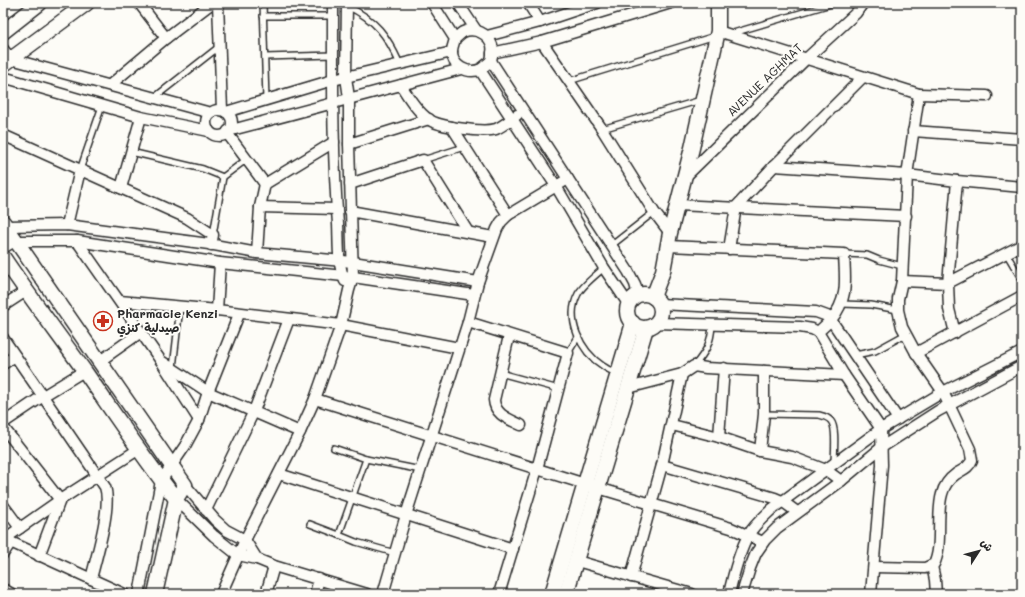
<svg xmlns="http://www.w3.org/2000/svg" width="1025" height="597" font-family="Mali,'Playpen Sans Arabic',sans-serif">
  <rect width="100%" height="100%" fill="#fdfcf7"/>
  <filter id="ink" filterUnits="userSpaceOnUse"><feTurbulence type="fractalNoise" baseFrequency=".025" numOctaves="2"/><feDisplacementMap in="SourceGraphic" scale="8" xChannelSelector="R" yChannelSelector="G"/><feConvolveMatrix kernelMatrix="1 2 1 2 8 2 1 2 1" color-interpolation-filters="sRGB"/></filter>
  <g filter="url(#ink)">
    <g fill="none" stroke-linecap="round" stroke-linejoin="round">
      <defs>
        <g id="lane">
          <polyline points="263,3 266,100"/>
          <path d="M 347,6 C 376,20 387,35 400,64"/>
          <polyline points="263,16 333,16"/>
          <polyline points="733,33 834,3"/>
          <polyline points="265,57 333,55"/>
          <polyline points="569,81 715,36"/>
          <polyline points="155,97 220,46"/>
          <polyline points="602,129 701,100"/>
          <polyline points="131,152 203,169 223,177 213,235"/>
          <polyline points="423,160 464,147"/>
          <polyline points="80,170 102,106"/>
          <polyline points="223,177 247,159"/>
          <polyline points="612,245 654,212"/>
          <polyline points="1006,253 1022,280"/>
          <polyline points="844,254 867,255 879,260 902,266"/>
          <path d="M 604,268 C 596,275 583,285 578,294 C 565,319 580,351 603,366 C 607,369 612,371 616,373"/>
          <polyline points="842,304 871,305 898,310"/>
          <polyline points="568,353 578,337"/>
          <polyline points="855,355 875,351 906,334"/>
          <path d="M 694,366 C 706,352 711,343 712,325"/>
          <polyline points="173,368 180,307"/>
          <polyline points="500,373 559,389"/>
          <path d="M 764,414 L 819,415 C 823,416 828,417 831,421 C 837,428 834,453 834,463"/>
          <polyline points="334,448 366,459"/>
          <polyline points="310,524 339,535"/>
          <polyline points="395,553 356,542 339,535 366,459 421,470"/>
        </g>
        <g id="street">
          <polyline points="139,3 166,38"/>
          <polyline points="218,3 222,110"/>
          <path d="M 333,3 C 333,76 332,150 338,224 C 339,242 337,264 345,281"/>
          <path d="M 432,3 L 455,39 C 454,43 452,47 452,51 C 451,66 468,75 481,69 C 484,67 488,63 491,61 C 492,56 493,50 492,45 C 488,33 474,27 463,32 C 460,34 457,37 455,39"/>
          <polyline points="458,3 476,30"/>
          <polyline points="528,3 540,22"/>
          <path d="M 718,31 L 919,94 L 907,175 L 902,281 L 898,299 L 898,310 L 902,327 L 916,353 L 943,392 L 970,449 L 972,460 C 969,468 962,470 956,474 C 949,479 944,486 942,494 C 936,513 943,547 934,564 L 925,568 L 874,567"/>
          <polyline points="487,36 540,22 597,3"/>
          <polyline points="542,42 602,129 654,212 670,233"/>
          <polyline points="3,49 11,59 211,113"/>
          <polyline points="492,53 542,42 671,3"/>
          <polyline points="491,61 628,271 635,284 638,295"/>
          <polyline points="480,70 556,186 604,268 629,305"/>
          <polyline points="3,77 141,117 209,131"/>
          <polyline points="110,85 166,38 212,3"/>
          <path d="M 401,85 C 408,97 417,111 428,119 C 439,127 483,133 496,129 C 503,126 510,120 517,115"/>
          <polyline points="919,94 987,96"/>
          <circle cx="219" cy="123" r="13"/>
          <polyline points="226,112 333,80 452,52"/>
          <polyline points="452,127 508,215"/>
          <polyline points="228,131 461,69"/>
          <polyline points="913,131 1022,139"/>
          <polyline points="227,133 265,184 334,142"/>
          <polyline points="3,135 187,218 213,235 211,245"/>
          <polyline points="349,144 429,119"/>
          <polyline points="774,166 907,175 957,181 1022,187"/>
          <polyline points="686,176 807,58 856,13 863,3"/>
          <polyline points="350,184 423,160 468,232"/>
          <polyline points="121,188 141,117"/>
          <polyline points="678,205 906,216"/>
          <polyline points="260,207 336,209"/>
          <polyline points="350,211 493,237"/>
          <polyline points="67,225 80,170"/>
          <polyline points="3,228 6,226 67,225 209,244 257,253 353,262 478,282"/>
          <polyline points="77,241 161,361 208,392 300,432"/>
          <path d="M 668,246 L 844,254 C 845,279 849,298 831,320 L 898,419"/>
          <polyline points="3,248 15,241 77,241 220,263 353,277 474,295"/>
          <polyline points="729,249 736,207 774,166 863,77"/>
          <polyline points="257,253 260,207 265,184"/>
          <polyline points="220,263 217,310 341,325 459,348"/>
          <polyline points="902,281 948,283 1022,245"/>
          <polyline points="120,301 217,310"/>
          <polyline points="3,306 26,291"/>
          <polyline points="468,322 568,353 537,469 499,594"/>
          <polyline points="656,323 800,327 812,329 818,332"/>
          <polyline points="955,333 949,309 948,283 957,181"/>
          <path d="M 509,336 L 494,400 C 495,415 509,419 521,425"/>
          <path d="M 3,338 L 105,487 C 112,506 96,558 91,579"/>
          <polyline points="916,353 1022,296"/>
          <polyline points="100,361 141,332"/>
          <polyline points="3,364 15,356"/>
          <polyline points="163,364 199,420"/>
          <polyline points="844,375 881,429 882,465 871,594"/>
          <polyline points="628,388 682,374 694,366 706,368 844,375 818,332 831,320 827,316 816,312 659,304"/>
          <polyline points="315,399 585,484 731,528 763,542"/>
          <polyline points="3,423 43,396 84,371"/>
          <polyline points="672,425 719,437 760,451 792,457 826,470 841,481"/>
          <polyline points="3,427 60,500 39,556"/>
          <polyline points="719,437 724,368"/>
          <polyline points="760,451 764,414 764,371"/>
          <polyline points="662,465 775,498 782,501 797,512"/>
          <polyline points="279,474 513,549"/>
          <polyline points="185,485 215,520 226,530 245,540 257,559"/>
          <polyline points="176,499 214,536 238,555 257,559 274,566 367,594"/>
          <polyline points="3,505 20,528"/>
          <polyline points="206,510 254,411 289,319"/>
          <polyline points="4,539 124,594"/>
          <polyline points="3,540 60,500 139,449"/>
          <polyline points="3,554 11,542"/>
          <polyline points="577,561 692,594"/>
          <polyline points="932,566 935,580 936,594"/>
          <polyline points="631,577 662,465 682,374"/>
          <polyline points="3,589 12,594"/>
          <polyline points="139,594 161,481 185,446 199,420 208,392 239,314"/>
          <polyline points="221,594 245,540 300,432 315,399 341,325 349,290 353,277 349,144 349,98 346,77 347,3"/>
          <polyline points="266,594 274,566"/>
          <polyline points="315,594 319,579"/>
          <polyline points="383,594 406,515 468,322 478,282 497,229 501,222 508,215 568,179"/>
          <path d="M 729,594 C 733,576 740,550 749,534 C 755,524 764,517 772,509 L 881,429 L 943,392 L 1022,352"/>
          <polyline points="742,594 750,568 756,553 765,540 777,528 841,481 882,447 938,411 1022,366"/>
        </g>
        <g id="secondary">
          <polyline points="3,32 40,3"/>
          <polyline points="3,65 87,3"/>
          <polyline points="3,222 185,485 176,499 155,594"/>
          <path d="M 3,257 C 29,296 58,334 86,373 C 115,415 144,459 176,499"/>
          <circle cx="644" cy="311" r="17"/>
          <polyline points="653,297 663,271 670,233 692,148 718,31 718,3"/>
          <polyline points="552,594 633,323"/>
          <polyline points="566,594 646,328"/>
        </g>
      </defs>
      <use href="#lane" stroke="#2b2b2b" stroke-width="8"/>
      <use href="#street" stroke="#2b2b2b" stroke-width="13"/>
      <use href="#secondary" stroke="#2b2b2b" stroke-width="17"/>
      <use href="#lane" stroke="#fdfcf7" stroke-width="5"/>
      <use href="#street" stroke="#fdfcf7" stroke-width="10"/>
      <use href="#secondary" stroke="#fdfcf7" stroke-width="14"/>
    </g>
  </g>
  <defs>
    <symbol id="pharmacy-ring" viewBox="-11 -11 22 22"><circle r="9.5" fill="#fdfcf7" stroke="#c8321e" stroke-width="1.5"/><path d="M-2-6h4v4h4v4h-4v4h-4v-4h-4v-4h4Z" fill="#c8321e"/></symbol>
  </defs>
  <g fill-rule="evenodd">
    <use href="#pharmacy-ring" x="92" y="310" width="22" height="22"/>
  </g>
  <g text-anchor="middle" stroke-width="4" stroke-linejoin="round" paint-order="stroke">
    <g font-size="12" fill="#2b2b2b" stroke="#fdfcf7">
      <text transform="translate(765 80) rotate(-44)" y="4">AVENUE AGHMAT</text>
    </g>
    <g font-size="12" font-weight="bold" fill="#2b2b2b" stroke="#fdfcf7" text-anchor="start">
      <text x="117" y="318">Pharmacie Kenzi<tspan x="117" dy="14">صيدلية كنزي</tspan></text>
    </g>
  </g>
  <rect width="1025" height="597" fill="none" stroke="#fdfcf7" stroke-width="16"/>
  <rect x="8" y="8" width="1009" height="581" fill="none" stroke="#2b2b2b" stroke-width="1.5" filter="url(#ink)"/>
  <g transform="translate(979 551) rotate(54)" stroke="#fdfcf7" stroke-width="3" paint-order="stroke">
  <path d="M0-3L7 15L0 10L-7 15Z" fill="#2b2b2b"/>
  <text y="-6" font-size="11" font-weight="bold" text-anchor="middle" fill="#2b2b2b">ش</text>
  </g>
</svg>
